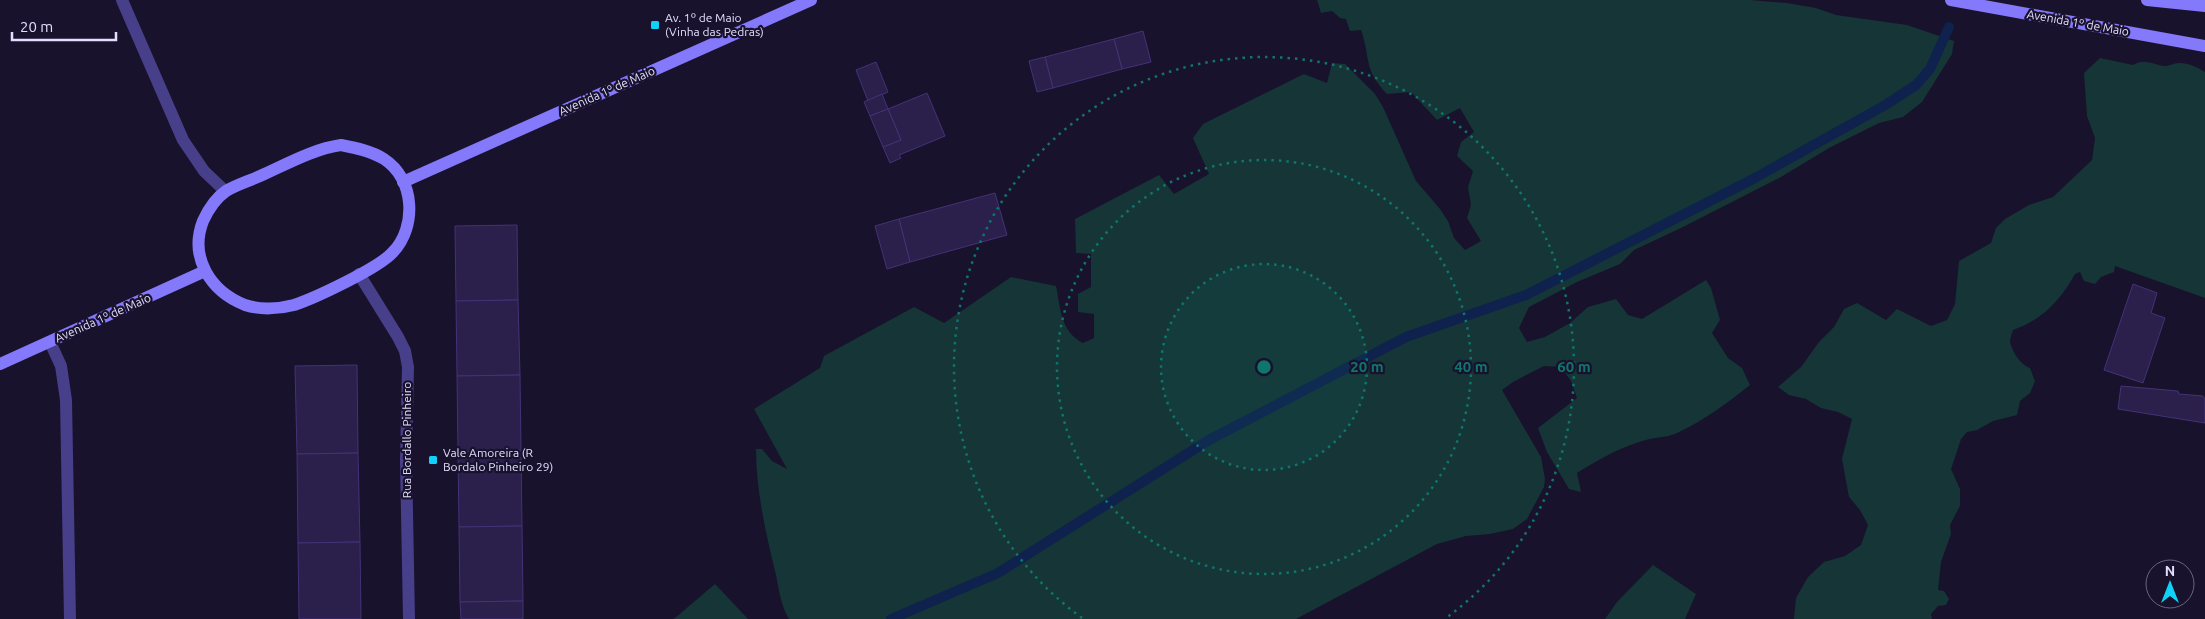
<svg xmlns="http://www.w3.org/2000/svg" width="2205" height="619" font-family="Ubuntu,sans-serif">
  <rect width="100%" height="100%" fill="#18122c"/>
  <g fill="#153536">
    <path d="M 1317,0 L 1750,0 L 1787,3 L 1816,8 L 1836,15 L 1907,25 L 1954,41 L 1952,54 L 1922,102 L 1903,117 L 1879,123 L 1829,148 L 1781,177 L 1681,228 L 1634,250 L 1620,264 L 1577,282 L 1529,307 L 1519,328 L 1527,342 L 1545,337 L 1570,323 L 1588,307 L 1616,299 L 1628,315 L 1642,319 L 1706,280 L 1711,288 L 1720,320 L 1712,333 L 1728,358 L 1742,368 L 1750,385 C 1726,404 1705,420 1677,433 C 1669,437 1659,437 1650,439 C 1624,445 1599,459 1577,473 L 1581,492 L 1569,489 L 1547,452 L 1538,428 L 1577,398 L 1571,381 L 1561,367 L 1544,366 L 1513,382 L 1502,390 L 1541,457 L 1545,479 L 1544,487 L 1527,519 L 1513,529 L 1490,534 L 1466,536 L 1437,544 L 1296,619 L 789,619 C 781,606 779,590 776,575 C 766,534 756,491 756,449 L 762,449 L 772,461 L 787,469 L 754,409 L 820,368 L 824,356 L 914,307 L 944,323 L 1011,277 L 1056,286 C 1061,309 1060,331 1083,343 L 1094,338 L 1094,314 L 1078,312 L 1078,294 L 1091,287 L 1091,254 L 1076,253 L 1075,219 L 1159,175 L 1174,194 L 1209,174 L 1193,138 L 1203,124 L 1304,74 L 1327,83 L 1332,63 L 1345,64 L 1375,94 L 1383,107 L 1416,181 L 1440,209 L 1448,221 L 1454,238 L 1465,250 L 1481,241 L 1467,218 L 1471,205 L 1468,187 L 1473,171 L 1457,156 L 1461,142 L 1474,132 L 1460,108 L 1437,120 L 1411,92 L 1387,94 C 1363,69 1371,59 1361,30 L 1350,31 L 1346,19 L 1340,18 L 1332,11 L 1321,13 Z"/>
    <path d="M 2100,58 L 2133,65 C 2145,57 2155,66 2167,66 C 2171,65 2175,63 2179,63 C 2189,63 2197,67 2205,72 L 2205,298 L 2115,266 L 2114,272 L 2101,277 L 2095,284 L 2084,281 L 2080,272 L 2075,274 C 2060,301 2042,320 2013,330 C 2012,333 2010,338 2010,342 C 2012,352 2021,365 2030,368 L 2035,381 L 2030,393 L 2020,401 L 2017,415 L 1993,421 L 1977,430 L 1967,432 L 1961,439 L 1951,469 L 1960,489 L 1960,506 L 1950,525 L 1951,534 L 1941,562 L 1938,590 L 1944,591 L 1949,599 L 1946,605 L 1938,606 L 1931,614 L 1932,619 L 1794,619 L 1796,598 L 1808,577 L 1824,562 L 1845,556 L 1861,545 L 1868,525 L 1860,510 L 1849,497 L 1842,459 L 1852,419 L 1838,412 L 1821,408 L 1806,399 L 1789,395 L 1778,387 L 1801,367 L 1819,342 L 1834,327 L 1844,309 L 1857,303 L 1886,320 L 1897,309 L 1931,326 L 1947,320 L 1955,304 L 1959,261 L 1991,243 L 1996,228 L 2005,219 L 2029,205 L 2053,197 L 2092,160 L 2095,138 L 2087,116 L 2084,73 Z"/>
    <polygon points="1653,565 1696,594 1685,619 1605,619 1617,602"/>
    <polygon points="715,584 748,619 673,619 675,618"/>
  </g>
  <g fill="none" stroke-linecap="round" stroke-linejoin="round">
    <polyline stroke="#0f224e" stroke-width="10" points="891,619 998,573 1209,440 1406,337 1526,295 1753,179 1887,104 1916,85 1930,69 1949,27"/>
  </g>
  <g fill="#2b1f4c" stroke="#443277">
    <polygon points="1143,31 1151,62 1122,69 1114,39"/>
    <polygon points="1114,39 1122,69 1053,88 1045,57"/>
    <polygon points="1045,57 1053,88 1037,92 1029,61"/>
    <polygon points="876,62 888,92 868,101 856,70"/>
    <polygon points="927,93 945,136 899,155 901,158 890,163 883,147 901,140 888,109"/>
    <polygon points="882,94 888,109 870,116 864,102"/>
    <polygon points="888,109 901,140 883,147 870,116"/>
    <polygon points="995,193 1007,235 910,262 899,219"/>
    <polygon points="899,219 910,262 887,269 875,226"/>
    <polygon points="517,225 518,300 456,301 455,226"/>
    <polygon points="2133,284 2157,293 2151,313 2165,318 2143,383 2104,370"/>
    <polygon points="518,300 520,375 457,376 456,301"/>
    <polygon points="357,365 358,453 297,454 295,366"/>
    <polygon points="520,375 521,450 458,452 457,376"/>
    <polygon points="2121,386 2178,391 2179,394 2203,396 2205,399 2205,423 2118,409"/>
    <polygon points="521,450 522,526 459,527 458,452"/>
    <polygon points="358,453 360,542 298,543 297,454"/>
    <polygon points="522,526 523,601 460,602 459,527"/>
    <polygon points="360,542 361,619 299,619 298,543"/>
    <polygon points="523,601 523,619 461,619 460,602"/>
  </g>
  <g fill="none" stroke-linecap="round" stroke-linejoin="round">
    <polyline stroke="#473f89" stroke-width="12" points="50,342 61,366 66,400 70,619"/>
    <g stroke="#473f89" stroke-width="12">
      <polyline points="122,0 183,140 204,171 225,191"/>
      <polyline points="359,274 398,337 405,351 408,367 406,460 409,619"/>
    </g>
    <g stroke="#8478fb" stroke-width="12">
      <polyline points="1951,0 2205,46"/>
      <polyline points="2147,0 2205,6"/>
      <path d="M 341,145 C 356,148 371,151 384,159 C 415,179 417,227 393,252 C 379,268 315,298 294,305 C 279,309 260,310 245,305 C 210,291 189,257 203,221 C 208,210 216,198 226,191 C 236,185 249,181 260,176 C 287,164 313,149 341,145 Z"/>
      <polyline points="403,182 811,0"/>
      <polyline points="0,364 205,271"/>
    </g>
  </g>
  <circle cx="1264" cy="367" r="103" fill="#0f766e" fill-opacity=".12"/>
  <g fill="none" stroke="#0f766e" stroke-width="2.5" stroke-dasharray="2.5 5">
    <circle cx="1264" cy="367" r="103"/>
    <circle cx="1264" cy="367" r="207"/>
    <path d="M1082 618A310 310 0 1 1 1446 618"/>
  </g>
  <g fill="#10d2f8" stroke="#18122c" stroke-width="2">
    <rect x="650" y="20" width="10" height="10" rx="2.5"/>
    <rect x="428" y="455" width="10" height="10" rx="2.5"/>
  </g>
  <g text-anchor="middle" stroke-width="4.5" stroke-linejoin="round" paint-order="stroke">
    <g font-size="12" fill="#e4defe" stroke="#18122c" text-anchor="start">
      <text x="665" y="22">Av. 1º de Maio<tspan x="665" dy="14">(Vinha das Pedras)</tspan></text>
      <text x="443" y="457">Vale Amoreira (R<tspan x="443" dy="14">Bordalo Pinheiro 29)</tspan></text>
    </g>
    <g font-size="12" fill="#e4defe" stroke="#18122c">
      <text transform="translate(2078 23) rotate(10)" y="4">Avenida 1º de Maio</text>
      <text transform="translate(607 91) rotate(-24)" y="4">Avenida 1º de Maio</text>
      <text transform="translate(103 318) rotate(-24)" y="4">Avenida 1º de Maio</text>
      <text transform="translate(407 440) rotate(-90)" y="4">Rua Bordallo Pinheiro</text>
    </g>
  </g>
  <circle cx="1264" cy="367" r="8" fill="#0f766e" stroke="#18122c" stroke-width="2.5"/>
  <g font-size="15" text-anchor="middle" font-weight="bold" fill="#0f766e" stroke="#18122c" stroke-width="4.5" stroke-linejoin="round" paint-order="stroke">
    <text x="1367" y="372">20 m</text>
    <text x="1471" y="372">40 m</text>
    <text x="1574" y="372">60 m</text>
  </g>
  <g transform="translate(2170 584)"><circle r="24" fill="#18122c" stroke="#6a6480"/>
  <path d="M0-4L9 19L0 12L-9 19Z" fill="#10d2f8"/>
  <text y="-8" font-size="14" font-weight="bold" text-anchor="middle" fill="#e4defe">N</text>
  </g>
  <path d="M12 32v8h104v-8" fill="none" stroke="#e4defe" stroke-width="2.5"/>
  <text x="20" y="32" font-size="15" fill="#e4defe" stroke="#18122c" stroke-width="4" paint-order="stroke">20 m</text>
</svg>
